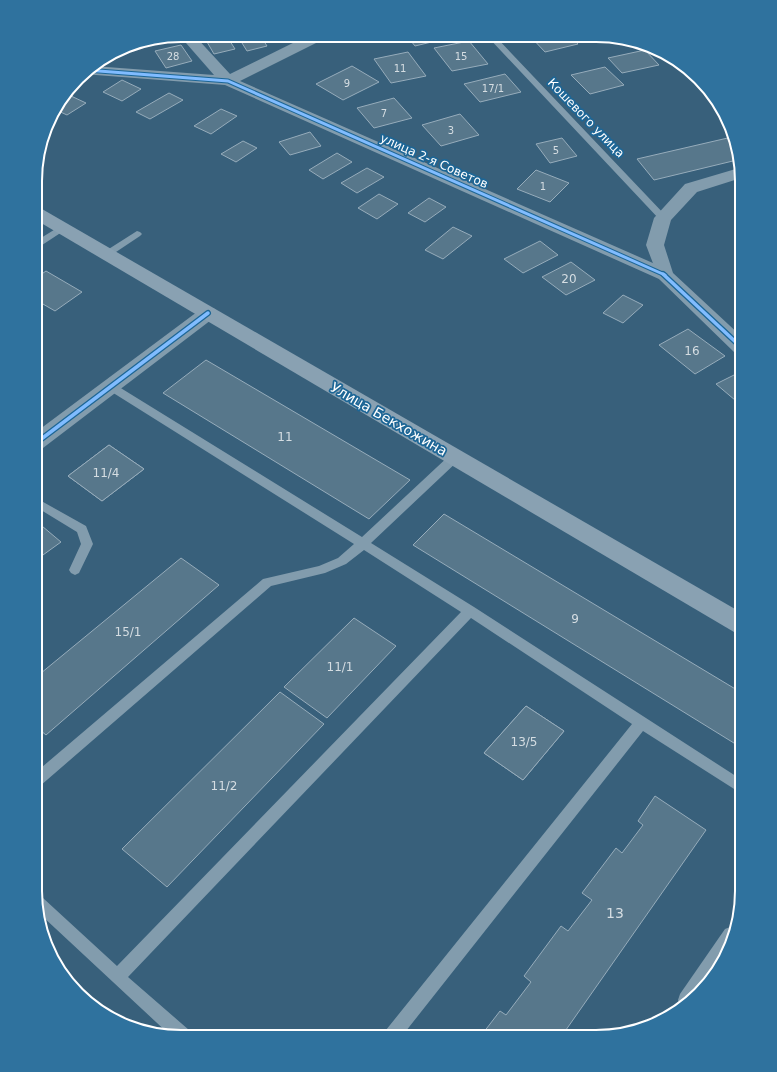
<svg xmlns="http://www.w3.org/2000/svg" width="777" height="1072" font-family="'DejaVu Sans',sans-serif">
  <rect width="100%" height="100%" fill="#38607b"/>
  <g fill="#57778b" stroke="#96acbb">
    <polygon points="203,35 226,35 235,49 214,54"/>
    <polygon points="237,35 260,35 267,46 247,51"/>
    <polygon points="407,36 446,36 448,38 415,46"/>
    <polygon points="530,36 570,36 578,44 545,52"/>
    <polygon points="469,41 488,64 452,71 434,48"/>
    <polygon points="181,45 192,61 166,68 155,51"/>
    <polygon points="645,50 659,65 622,73 608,58"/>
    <polygon points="408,52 426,76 391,83 374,59"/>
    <polygon points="352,66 379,82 343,100 316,84"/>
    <polygon points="605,67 624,85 590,94 571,75"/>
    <polygon points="505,74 521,92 480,102 464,84"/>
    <polygon points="122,80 141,89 122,101 103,92"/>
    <polygon points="169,93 183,100 150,119 136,112"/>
    <polygon points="71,96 86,103 67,115 54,109 57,104"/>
    <polygon points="394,98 412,118 374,128 357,108"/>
    <polygon points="221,109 237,116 211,134 194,126"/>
    <polygon points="460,114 479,135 441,146 422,125"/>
    <polygon points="310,132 321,146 290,155 279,142"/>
    <polygon points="732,137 737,160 654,180 637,159"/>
    <polygon points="562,138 577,156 550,163 536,144"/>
    <polygon points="243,141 257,148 236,162 221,154"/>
    <polygon points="337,153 352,162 323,179 309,170"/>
    <polygon points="367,168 384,177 357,193 341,183"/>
    <polygon points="536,170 569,183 550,202 517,189"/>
    <polygon points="379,194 398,204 377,219 358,208"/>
    <polygon points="429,198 446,207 425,222 408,213"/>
    <polygon points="453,227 472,236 443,259 425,250"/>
    <polygon points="540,241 558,255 523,273 504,259"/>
    <polygon points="571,262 595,280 566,295 542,277"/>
    <polygon points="46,271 82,292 55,311 36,300 36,278"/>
    <polygon points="623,295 643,305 623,323 603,313"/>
    <polygon points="688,329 725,356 695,374 659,345"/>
    <polygon points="206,360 410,480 369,519 163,393"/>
    <polygon points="742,371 742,406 716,384"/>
    <polygon points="109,445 144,469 102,501 68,476"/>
    <polygon points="109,445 144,469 102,501 68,476"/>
    <polygon points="444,514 742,693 742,748 413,545"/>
    <polygon points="36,521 61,542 36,560"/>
    <polygon points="181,558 219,585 46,735 35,726 35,678"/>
    <polygon points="354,618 396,646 327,718 284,687"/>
    <polygon points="280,692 324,724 167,887 122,849"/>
    <polygon points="526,706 564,731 523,780 484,753"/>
    <polygon points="526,706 564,731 523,780 484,753"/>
    <polygon points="655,796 706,830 561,1037 480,1037 500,1011 506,1015 531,982 524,976 561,926 568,931 592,900 582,893 616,848 622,853 643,825 638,821"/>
  </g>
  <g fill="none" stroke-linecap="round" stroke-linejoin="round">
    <g fill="#829cad" fill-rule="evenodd">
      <polygon points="487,36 495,36 666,216 668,218 666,220 660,220"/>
      <polygon points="62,225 67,228 65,230 36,249 36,241"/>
      <polygon points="137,231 140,232 142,234 140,236 110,256 104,256 102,254 104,252"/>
      <polygon points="111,382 362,537 451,454 455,453 459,454 461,457 459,460 371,543 474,607 742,780 742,794 643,731 402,1036 384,1036 386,1030 632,724 471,618 128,977 189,1030 191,1036 171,1036 41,915 36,897 43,898 117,966 461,612 364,550 346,564 325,573 271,586 40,786 35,788 35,773 263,579 319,566 338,558 354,544 107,389 106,386 107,383"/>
      <polygon points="36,498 86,526 93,544 79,573 75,575 71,573 69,570 81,544 77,532 36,507"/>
      <polygon points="730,927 733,928 722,960 708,981 680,1005 678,1000 680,994 725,929"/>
    </g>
    <g fill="#829cad" fill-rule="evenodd">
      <polygon points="179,35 194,35 230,74 309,35 328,35 326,38 240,81 671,271 674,275 671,279 665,281 659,279 225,85 83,74 93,66 214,75"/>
      <polygon points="208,307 215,309 217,313 215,317 43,448 36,450 36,432 201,309"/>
    </g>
    <polygon fill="#829cad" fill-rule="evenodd" points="739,168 741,178 697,192 671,220 664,245 673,273 742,337 742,355 735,353 659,279 646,245 654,218 685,184"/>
    <polygon fill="#89a1b2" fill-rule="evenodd" points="36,208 42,209 742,613 742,634 734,632 36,220"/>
    <defs>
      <polyline id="cycleway-far1" points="86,70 228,81 665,275"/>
      <g id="cycleway">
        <polyline points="663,274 742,348"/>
        <polyline points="36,443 208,313"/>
      </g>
    </defs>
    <use href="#cycleway-far1" stroke="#1d6696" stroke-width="5"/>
    <use href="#cycleway" stroke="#1d6696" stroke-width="6"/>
    <use href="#cycleway-far1" stroke="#80bcff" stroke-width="3"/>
    <use href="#cycleway" stroke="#80bcff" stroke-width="3.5"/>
  </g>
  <g text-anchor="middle" stroke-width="3.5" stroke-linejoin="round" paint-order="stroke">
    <g font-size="10" fill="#d5dde2">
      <text x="173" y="60">28</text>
      <text x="461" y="60">15</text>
      <text x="400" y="72">11</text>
      <text x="347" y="87">9</text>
      <text x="493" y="92">17/1</text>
      <text x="384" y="117">7</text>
      <text x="451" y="134">3</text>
      <text x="556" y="154">5</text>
      <text x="543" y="190">1</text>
    </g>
    <g font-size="12" fill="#fff" stroke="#1d6696">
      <text transform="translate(586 118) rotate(46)" y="4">Кошевого улица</text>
      <text transform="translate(434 161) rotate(24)" y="4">улица 2-я Советов</text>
    </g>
    <g font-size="12" fill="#d5dde2">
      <text x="569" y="283">20</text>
      <text x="692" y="355">16</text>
      <text x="285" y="441">11</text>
      <text x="106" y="477">11/4</text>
      <text x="575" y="623">9</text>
      <text x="128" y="636">15/1</text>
      <text x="340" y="671">11/1</text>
      <text x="524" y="746">13/5</text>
      <text x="224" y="790">11/2</text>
    </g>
    <g font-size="14" fill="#fff" stroke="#1d6696">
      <text transform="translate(389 419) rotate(30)" y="5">Улица Бекхожина</text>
    </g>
    <g font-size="14" fill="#d5dde2">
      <text x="615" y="918">13</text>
    </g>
  </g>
  <path d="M0 0H777V1072H0ZM181 42H596A139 139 0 0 1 735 181V891A139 139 0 0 1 596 1030H181A139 139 0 0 1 42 891V181A139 139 0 0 1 181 42Z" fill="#2f729e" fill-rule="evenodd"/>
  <path fill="none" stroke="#fff" stroke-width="2" d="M181 42H596A139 139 0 0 1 735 181V891A139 139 0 0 1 596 1030H181A139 139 0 0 1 42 891V181A139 139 0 0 1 181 42Z"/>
</svg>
